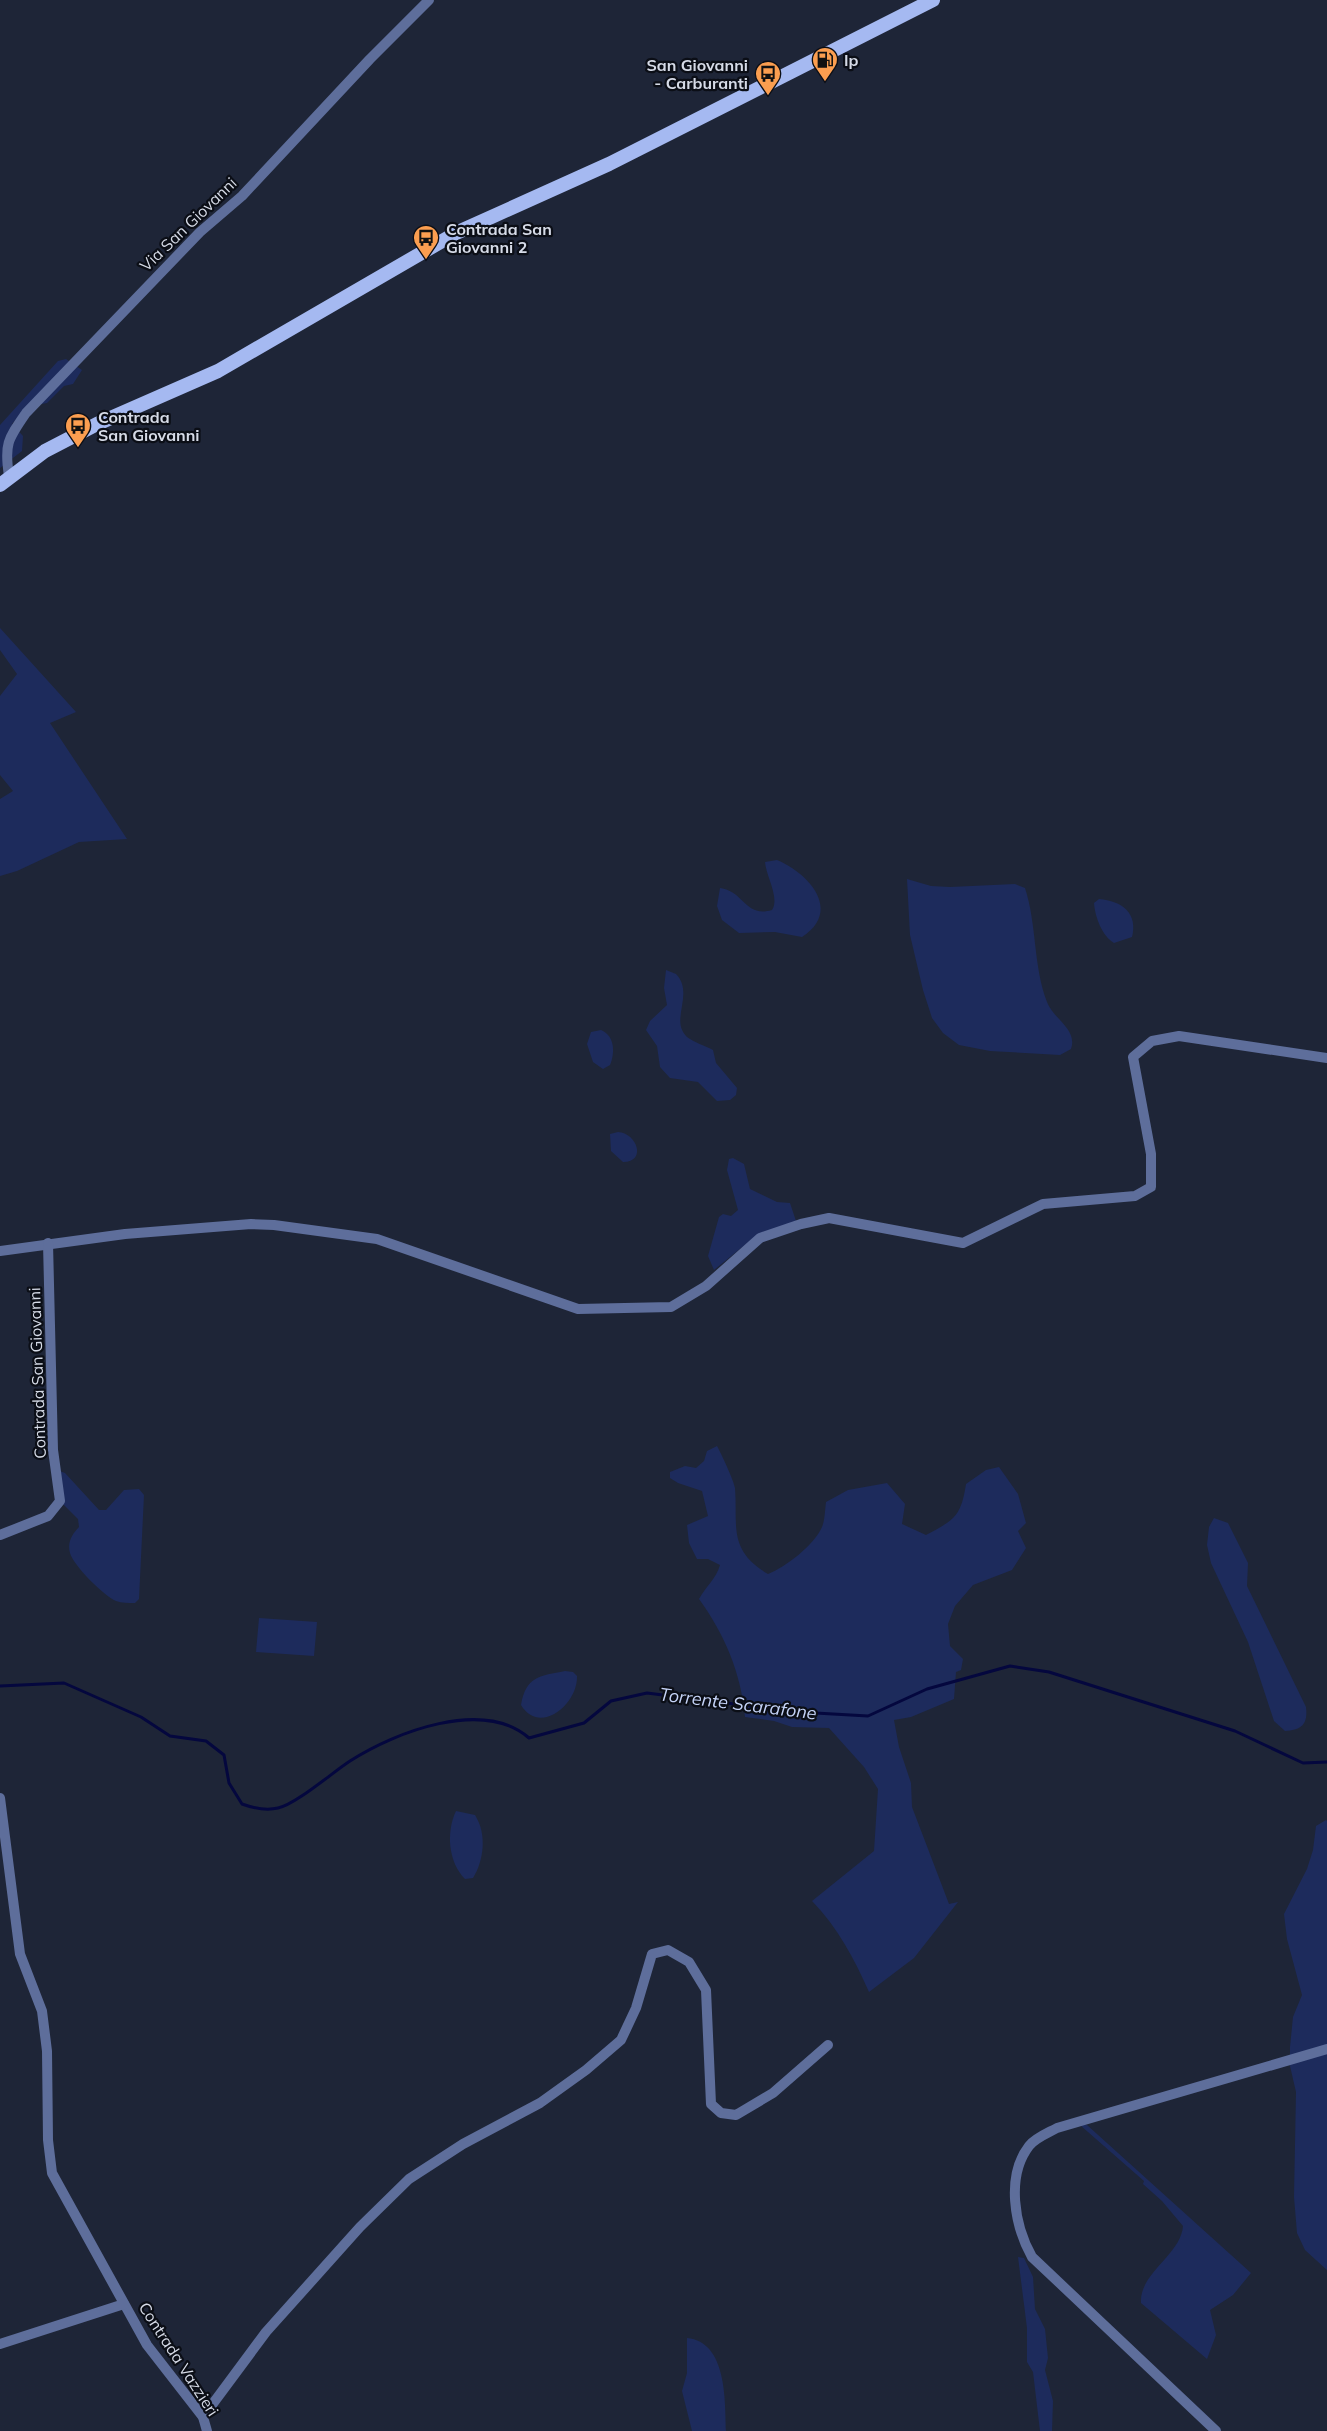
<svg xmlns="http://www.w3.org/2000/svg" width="1327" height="2431" font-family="Mulish,sans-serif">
  <rect width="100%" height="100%" fill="#1e2537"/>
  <g fill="#1d2b5c">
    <polygon points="66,359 82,370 73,384 64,386 47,403 26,407 12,424 23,436 22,451 0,468 0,425 58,361"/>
    <polygon points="0,628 76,712 50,723 127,839 79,842 17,871 0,876 0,799 13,791 0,775 0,696 17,674 0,650"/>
    <path d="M 777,860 C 810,874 842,911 802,937 L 775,932 L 739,933 L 722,920 L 717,906 L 720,888 C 744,891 745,918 772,910 C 780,898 766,876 765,862 Z"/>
    <path d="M 907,879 L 931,886 L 950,887 L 1015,884 L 1025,888 C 1037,925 1033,965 1047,1002 C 1053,1019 1078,1029 1071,1049 L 1060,1055 L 990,1051 L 959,1045 L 943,1033 L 932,1018 L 923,990 L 910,935 Z"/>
    <path d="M 1099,899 C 1122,901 1138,913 1132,937 L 1114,943 C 1102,936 1095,917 1094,903 Z"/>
    <path d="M 666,970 L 676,974 C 695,994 669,1020 687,1037 C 693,1042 706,1046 713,1050 L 716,1063 L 737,1088 L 736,1095 L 730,1100 L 717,1101 L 698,1082 L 670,1078 L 660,1067 L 657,1046 L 646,1030 L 650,1021 L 667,1005 L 664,988 Z"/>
    <path d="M 601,1030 C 615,1036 615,1053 610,1065 L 603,1069 L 593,1062 L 587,1044 L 591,1032 Z"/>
    <path d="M 618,1132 C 637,1133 647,1162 623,1162 L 611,1151 L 610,1134 Z"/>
    <polygon points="733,1158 744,1164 750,1189 777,1202 790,1203 796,1221 756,1236 714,1270 708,1256 719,1217 723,1214 731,1216 738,1210 727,1170 729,1159"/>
    <path d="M 717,1446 C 721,1453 734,1481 735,1488 C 738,1524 727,1550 768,1574 C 786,1567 814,1545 822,1527 C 825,1520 825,1509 826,1502 L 848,1490 L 887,1483 L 905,1504 L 902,1524 L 926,1535 C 954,1520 961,1517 966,1484 L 986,1470 L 999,1467 L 1018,1494 L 1026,1523 L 1018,1531 L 1026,1548 L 1012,1570 L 973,1585 L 955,1606 L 948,1624 L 950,1646 L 963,1659 L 961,1670 L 956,1672 L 954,1699 L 911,1717 L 894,1720 L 899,1747 L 911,1783 L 912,1807 L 949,1904 L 958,1902 L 914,1958 L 869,1992 C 854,1958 838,1928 812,1901 L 874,1851 L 878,1789 L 864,1767 L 829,1728 L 792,1727 L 774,1721 L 745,1717 C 741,1673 725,1635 699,1599 C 706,1586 716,1579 720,1565 L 708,1559 L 697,1559 L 689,1543 L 687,1525 L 708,1516 L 702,1491 L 678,1483 L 670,1478 L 670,1472 L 685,1466 L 696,1468 L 704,1461 L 707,1451 Z"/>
    <path d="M 57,1470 L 65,1473 L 99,1510 L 106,1510 L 124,1490 L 139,1489 L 144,1495 L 139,1599 L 135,1603 C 128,1603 122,1603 116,1601 C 104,1596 73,1565 70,1553 C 67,1543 72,1534 79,1527 L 78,1519 L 63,1504 Z"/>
    <path d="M 1214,1518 L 1228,1523 L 1248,1563 L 1247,1586 L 1306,1707 C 1308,1724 1302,1730 1285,1731 L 1274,1721 L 1248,1642 L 1211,1563 L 1207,1545 L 1209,1527 Z"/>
    <polygon points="259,1618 317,1622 314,1656 256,1652"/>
    <path d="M 565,1671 L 573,1672 L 577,1676 C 578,1704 540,1736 521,1705 C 526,1676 540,1676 565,1671 Z"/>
    <path d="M 456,1811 L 475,1815 C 487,1834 484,1860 473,1878 L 465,1879 C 448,1862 446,1832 456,1811 Z"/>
    <polygon points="1326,1820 1327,1821 1327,2270 1305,2250 1297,2233 1294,2197 1296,2092 1290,2066 1290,2047 1293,2017 1302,1995 1287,1939 1284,1914 1307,1869 1313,1850 1316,1826"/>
    <path d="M 1080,2125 L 1087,2125 L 1251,2273 L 1233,2295 L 1210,2310 L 1216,2335 L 1207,2359 L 1141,2303 C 1139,2273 1181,2255 1183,2226 L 1162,2201 L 1143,2184 L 1144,2181 Z"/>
    <polygon points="1018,2257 1024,2258 1033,2277 1035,2309 1045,2329 1048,2358 1045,2370 1053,2401 1052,2431 1040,2431 1033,2372 1027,2362 1027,2328"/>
    <path d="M 687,2338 C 727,2342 725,2400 726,2431 L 692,2431 L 682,2391 L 687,2373 Z"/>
  </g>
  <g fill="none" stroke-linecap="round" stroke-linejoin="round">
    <path stroke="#04073e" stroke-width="3" d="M 0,1686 L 64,1683 L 141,1717 L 170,1736 L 206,1741 L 224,1755 L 229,1783 L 242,1804 C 253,1808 265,1811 278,1808 C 295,1805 333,1772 350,1761 C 395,1732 483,1698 529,1738 L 584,1723 L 611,1701 L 647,1693 L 798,1712 L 868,1716 L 927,1689 L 1010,1666 L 1049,1672 L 1235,1731 L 1303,1763 L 1327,1762"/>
    <g stroke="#5e6e9b" stroke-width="10">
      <path d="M 9,476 C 4,444 8,439 26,413 L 200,232 L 242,196 L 370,59 L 429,0"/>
      <polyline points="0,1251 125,1234 251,1224 274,1225 377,1239 578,1309 671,1307 706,1286 760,1238 801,1224 829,1218 963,1243 1043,1204 1135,1196 1151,1187 1151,1154 1133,1057 1152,1041 1179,1036 1327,1058"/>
      <polyline points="0,1535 48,1516 60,1501 53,1450 48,1243"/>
      <polyline points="0,1798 20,1954 42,2011 47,2051 48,2140 52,2173 147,2345 203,2417 207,2431"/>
      <polyline points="0,2344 124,2304"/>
      <polyline points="203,2417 266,2332 360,2227 409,2179 463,2144 540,2103 586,2070 621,2040 636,2008 652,1954 668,1950 689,1962 706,1990 711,2104 721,2113 736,2115 773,2093 828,2045"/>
      <path d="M 1216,2431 L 1032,2257 C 1014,2225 1006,2176 1029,2146 C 1035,2138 1048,2133 1057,2128 L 1327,2049"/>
    </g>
    <polyline stroke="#a5b9f1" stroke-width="14" points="0,485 45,451 97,424 218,371 456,233 609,164 933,0"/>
  </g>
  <defs>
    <symbol id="fuel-pin" viewBox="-11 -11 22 30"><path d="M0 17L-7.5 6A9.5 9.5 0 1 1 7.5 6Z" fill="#fb9e50" stroke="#0b0e16"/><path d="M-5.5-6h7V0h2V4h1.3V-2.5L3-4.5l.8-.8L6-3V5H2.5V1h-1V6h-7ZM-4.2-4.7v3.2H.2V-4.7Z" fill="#111"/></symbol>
    <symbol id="bus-pin" viewBox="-11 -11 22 30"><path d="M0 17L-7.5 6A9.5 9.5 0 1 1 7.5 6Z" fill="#fb9e50" stroke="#0b0e16"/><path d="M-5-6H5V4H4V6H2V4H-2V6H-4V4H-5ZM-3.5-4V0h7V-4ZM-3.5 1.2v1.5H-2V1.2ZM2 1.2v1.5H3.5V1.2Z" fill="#111"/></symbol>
  </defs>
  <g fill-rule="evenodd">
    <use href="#fuel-pin" x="810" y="45" width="30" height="40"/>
    <use href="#bus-pin" x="753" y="59" width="30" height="40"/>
    <use href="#bus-pin" x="411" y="223" width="30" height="40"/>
    <use href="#bus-pin" x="63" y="411" width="30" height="40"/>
  </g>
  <g text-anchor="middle" stroke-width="4.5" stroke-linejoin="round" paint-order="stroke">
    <g font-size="16" font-weight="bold" fill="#d6dbe7" stroke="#0b0e16" text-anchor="start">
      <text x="844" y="66">Ip</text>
      <text x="748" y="71" text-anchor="end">San Giovanni<tspan x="748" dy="18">- Carburanti</tspan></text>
      <text x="446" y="235">Contrada San<tspan x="446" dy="18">Giovanni 2</tspan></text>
      <text x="98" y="423">Contrada<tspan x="98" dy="18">San Giovanni</tspan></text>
    </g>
    <g font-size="16" fill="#d6dbe7" stroke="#0b0e16">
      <text transform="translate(188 224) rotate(-44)" y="6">Via San Giovanni</text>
      <text transform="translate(37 1373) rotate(-92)" y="6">Contrada San Giovanni</text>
      <text transform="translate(179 2359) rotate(57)" y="6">Contrada Vazzieri</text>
    </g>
    <g font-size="18" font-style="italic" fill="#c5d3f7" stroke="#0b0e16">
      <text transform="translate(738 1704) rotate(7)" y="6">Torrente Scarafone</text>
    </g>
  </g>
</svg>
